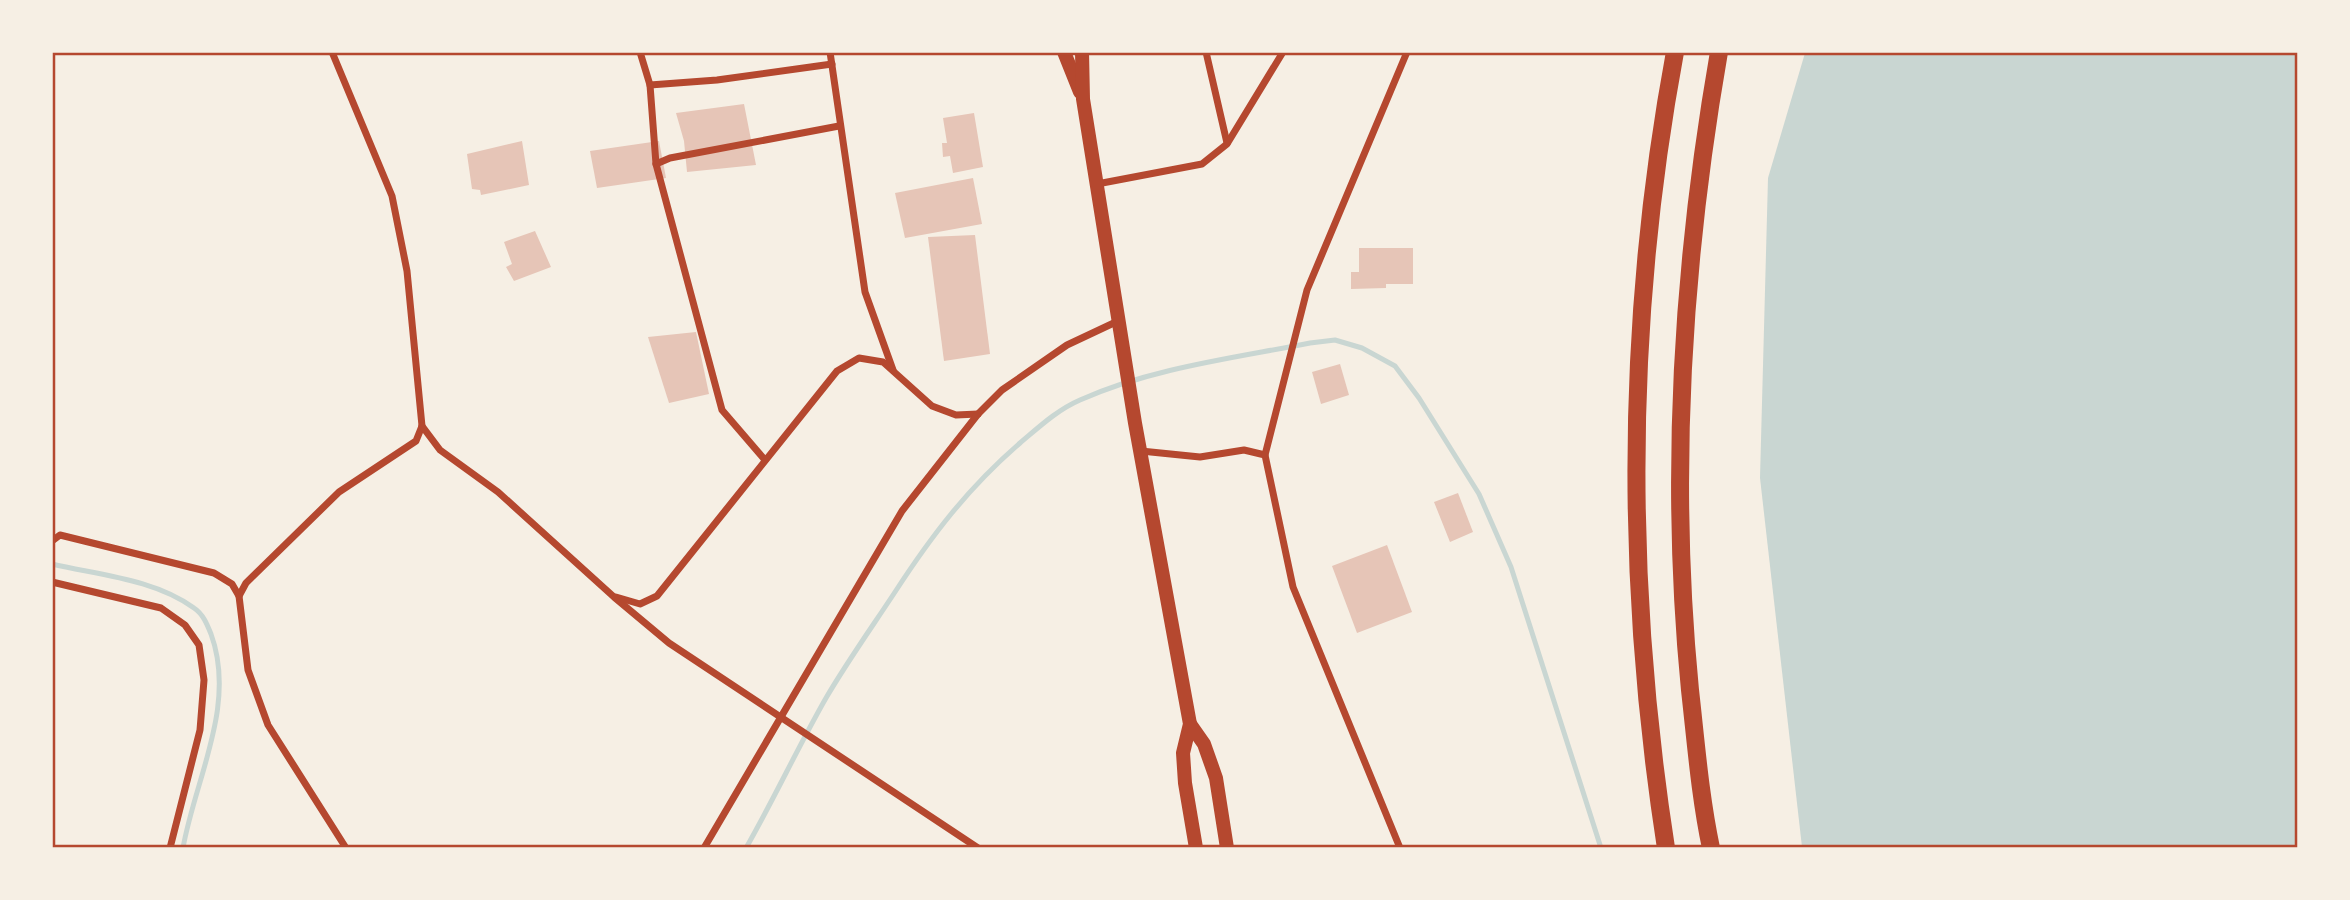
<svg xmlns="http://www.w3.org/2000/svg" width="2350" height="900" font-family="'DM Sans',sans-serif">
  <rect width="100%" height="100%" fill="#f6efe4"/>
  <polygon fill="#c9d6d2" points="1805,53 2297,53 2297,847 1802,847 1760,478 1768,178"/>
  <g fill="none" stroke-linecap="round" stroke-linejoin="round">
    <g stroke="#c9d6d2" stroke-width="5">
      <path d="M 52,564 C 99,575 154,579 194,608 C 203,614 207,624 211,634 C 237,705 195,779 183,848"/>
      <path d="M 746,848 C 774,799 798,747 826,698 C 847,662 872,627 895,592 C 932,535 968,488 1020,443 C 1039,427 1057,410 1080,400 C 1152,368 1234,358 1310,343 L 1335,340 L 1362,348 L 1395,366 L 1419,398 L 1479,494 L 1511,567 L 1601,848"/>
    </g>
  </g>
  <g fill="#e6c5b7">
    <polygon points="744,104 756,165 687,172 684,141 676,113"/>
    <polygon points="974,113 983,167 953,173 950,156 943,157 942,143 947,143 943,118"/>
    <polygon points="522,141 529,185 481,195 480,190 472,189 467,154"/>
    <polygon points="659,141 666,178 597,188 590,151"/>
    <polygon points="973,178 982,224 905,238 895,193"/>
    <polygon points="535,231 551,267 514,281 506,267 512,264 504,242"/>
    <polygon points="975,235 990,354 944,361 928,237"/>
    <polygon points="1359,248 1413,248 1413,284 1386,284 1386,288 1351,289 1351,272 1359,272"/>
    <polygon points="696,332 709,394 669,403 648,337"/>
    <polygon points="1340,364 1349,395 1321,404 1312,372"/>
    <polygon points="1458,493 1473,532 1450,542 1434,502"/>
    <polygon points="1387,545 1412,612 1357,633 1332,566"/>
  </g>
  <g fill="none" stroke-linecap="round" stroke-linejoin="round">
    <g stroke="#b5482f" stroke-width="7">
      <polyline points="332,52 392,196 407,271 422,426 416,441 339,492 246,583 239,596 248,670 268,725 346,848"/>
      <polyline points="640,52 650,85 656,164 722,410 765,460"/>
      <polyline points="830,52 865,292 893,370"/>
      <polyline points="1206,52 1227,143"/>
      <polyline points="650,85 717,80 832,64"/>
      <polyline points="656,164 670,158 839,126"/>
      <polyline points="1097,184 1202,164 1227,144 1283,52"/>
      <polyline points="422,426 440,450 498,492 614,597 669,643 978,848"/>
      <polyline points="1141,451 1200,457 1244,450 1265,455 1293,587 1400,848"/>
      <polyline points="1265,455 1307,290 1407,52"/>
      <polyline points="52,541 60,535 214,573 232,584 239,596"/>
      <polyline points="52,582 161,608 185,625 199,645 204,680 200,730 170,848"/>
      <polyline points="616,597 640,604 657,596 837,371 859,358 883,362 932,406 956,415 978,414"/>
      <polyline points="704,848 902,511 978,414 1002,390 1067,345 1118,321"/>
    </g>
    <g stroke="#b5482f" stroke-width="14">
      <polyline points="1064,52 1080,92"/>
      <polyline points="1082,52 1083,99 1135,423 1190,724 1183,753 1185,783 1196,848"/>
      <polyline points="1190,724 1204,744 1216,778 1227,848"/>
    </g>
    <g stroke="#b5482f" stroke-width="18">
      <path d="M 1666,848 C 1625,584 1626,315 1675,52"/>
      <path d="M 1711,848 C 1700,796 1696,743 1690,690 C 1669,476 1682,264 1719,52"/>
    </g>
  </g>
  <rect width="2350" height="900" fill="none" stroke="#f6efe4" stroke-width="108"/>
  <rect x="54" y="54" width="2242" height="792" fill="none" stroke="#b5482f" stroke-width="2.5"/>
</svg>
